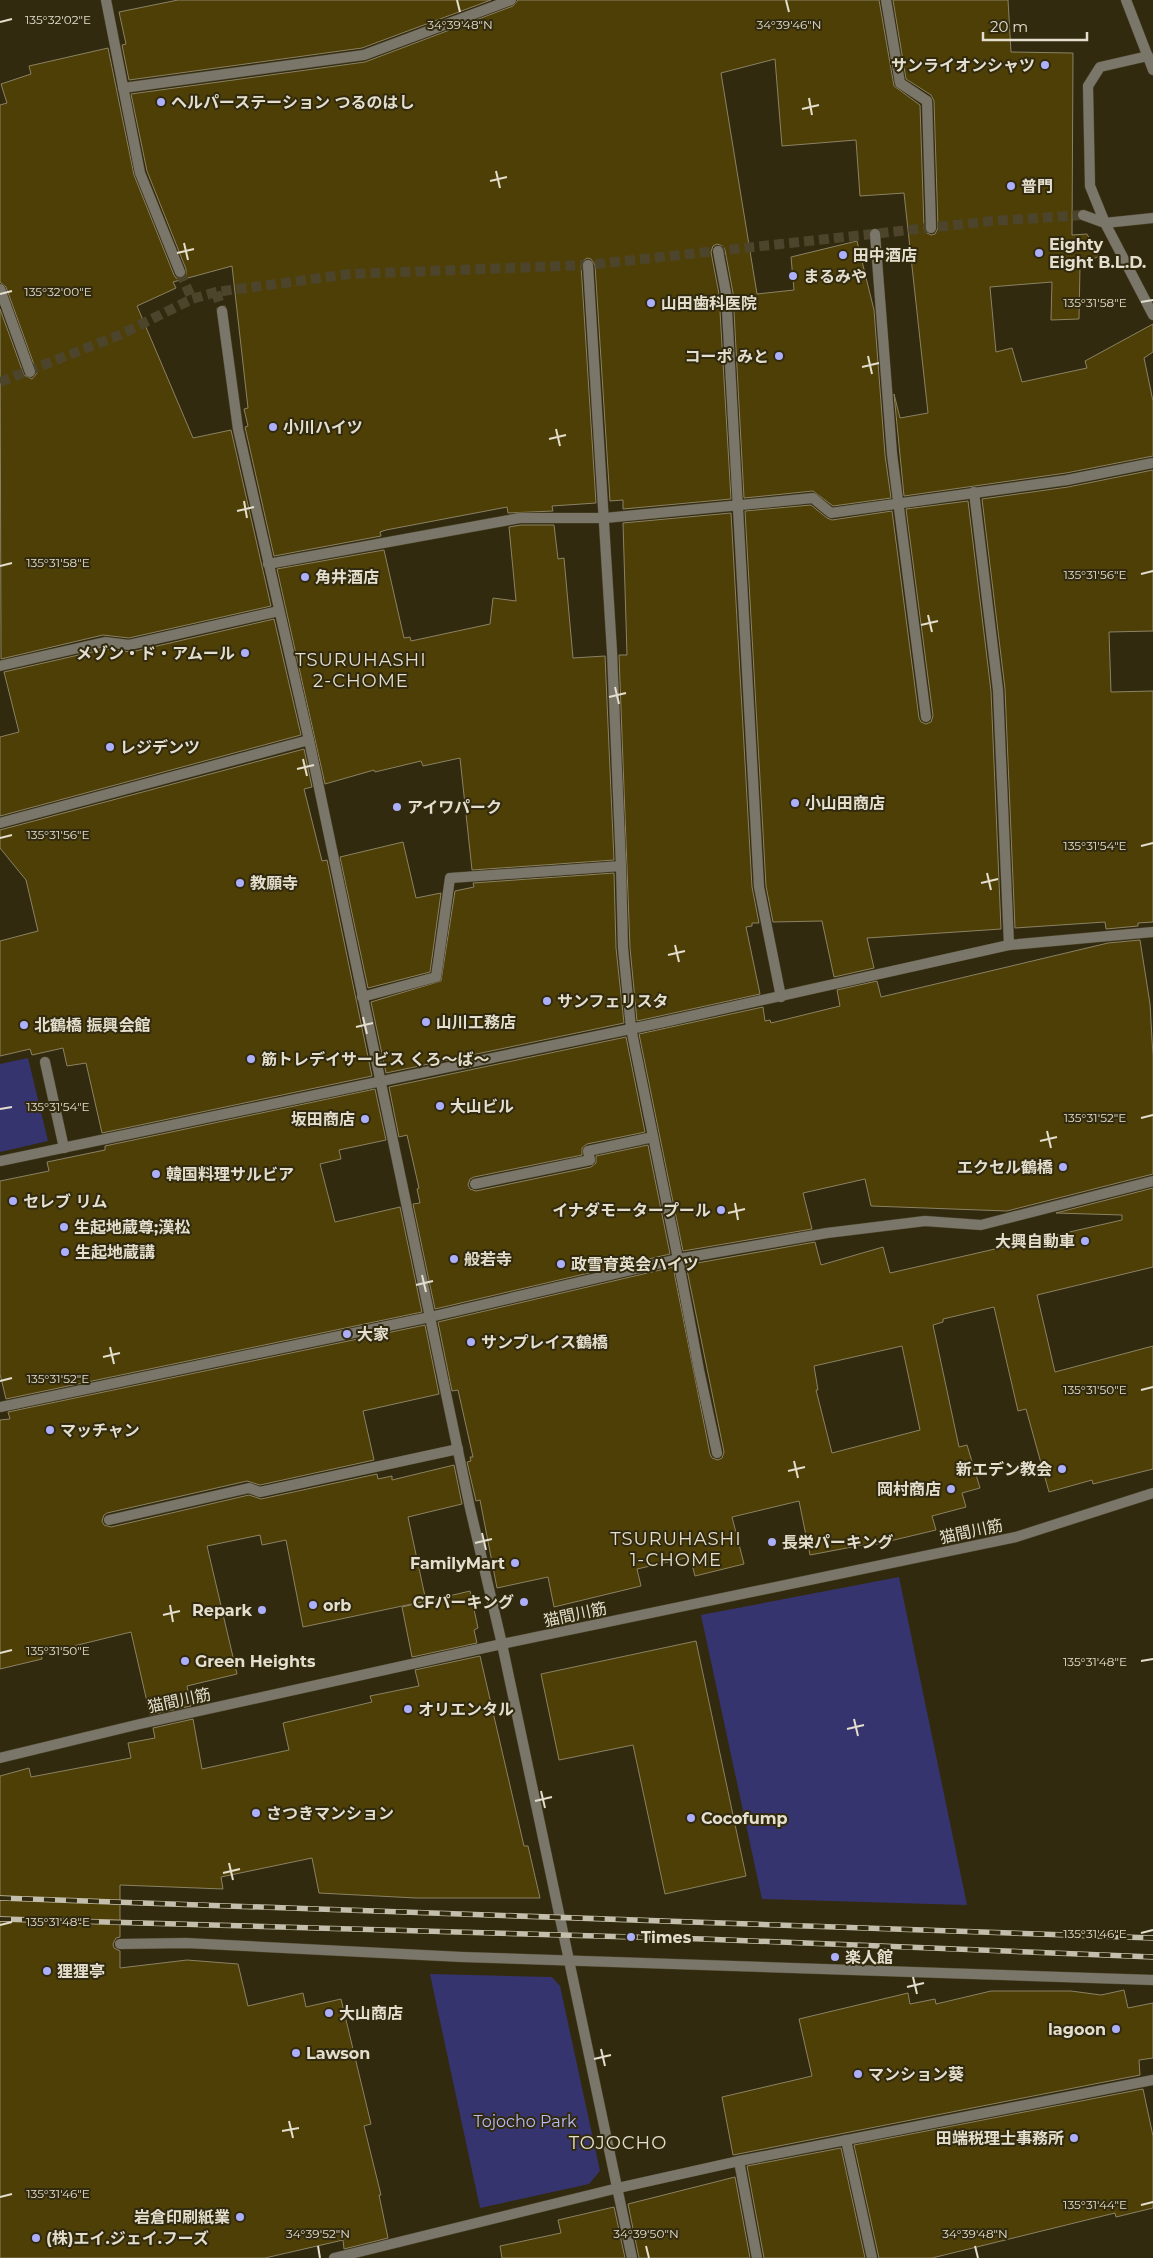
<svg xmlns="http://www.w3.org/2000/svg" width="1153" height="2258" font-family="Montserrat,'Noto Sans JP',sans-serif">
  <rect width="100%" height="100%" fill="#322a0e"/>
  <g fill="#36346f">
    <polygon points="28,1058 48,1141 0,1152 0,1064"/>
    <polygon points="899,1577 967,1905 762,1899 701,1615"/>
    <polygon points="430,1974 552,1977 560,1986 600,2171 589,2184 480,2208"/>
  </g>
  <g fill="#4e3f06" stroke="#8b8264" fill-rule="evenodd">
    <polygon points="178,0 491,0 362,48 129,80 122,45 126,44 119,12"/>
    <polygon points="518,0 879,0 894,86 920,105 924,228 925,232 931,235 935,234 938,228 934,101 931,95 906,79 893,0 1008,0 1011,52 1073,53 1072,235 1087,234 1099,256 1080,266 1079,319 1051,320 1052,282 990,287 996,352 1012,348 1022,382 1087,368 1085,361 1153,324 1153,352 1144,358 1153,401 1153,456 1066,473 904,496 894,394 900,418 928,413 904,193 860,196 856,140 782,146 775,59 721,73 757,294 794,290 791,257 857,241 874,310 885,455 891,498 833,506 813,491 744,498 733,293 725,250 723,246 717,244 713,246 711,252 719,294 731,499 623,509 623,500 610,501 595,265 591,259 587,258 582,262 581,265 596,503 552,506 553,511 508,513 507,507 386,530 380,532 381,536 274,556 245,427 248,426 244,409 248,408 232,266 173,282 176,288 137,306 193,438 231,430 271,606 129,638 103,635 1,659 0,309 24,375 32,379 37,373 6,287 0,282 0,105 7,103 1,84 31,74 29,66 108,48 134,175 174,275 176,278 182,278 186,276 186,269 147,171 131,94 365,62 513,6"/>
    <polygon points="1153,470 1153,631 1109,632 1111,692 1153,691 1153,922 1138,923 1138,926 1106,929 1105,922 1015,928 1005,689 982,499 1068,487"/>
    <polygon points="968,501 991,691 1001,929 867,938 874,968 834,977 822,921 773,922 766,886 745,511 811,505 827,518 832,520 892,511 919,718 921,722 926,724 931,722 933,716 906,509"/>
    <polygon points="731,513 752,887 759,923 752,923 752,926 746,927 760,994 637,1021 630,948 619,655 627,655 623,523"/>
    <polygon points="521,525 554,525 558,559 564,558 573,658 605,656 614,860 472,870 460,758 423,766 421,761 375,772 374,770 325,784 277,569 384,550 404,638 410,637 411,641 490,624 493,598 516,601 509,527"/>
    <polygon points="274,619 301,735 0,816 0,737 19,732 4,672 105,649 131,652"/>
    <polygon points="304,749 312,787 304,789 322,861 327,860 372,1076 102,1133 86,1063 67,1066 63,1048 32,1055 30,1049 0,1056 0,941 38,931 26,880 0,848 0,830"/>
    <polygon points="403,842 416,898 441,893 430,972 368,988 340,857"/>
    <polygon points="614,873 616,948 624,1023 386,1073 371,1002 441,981 455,891 474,887 473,883"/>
    <polygon points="1140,940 1150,1004 1153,1056 1153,1174 1007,1211 871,1206 865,1179 803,1193 812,1229 683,1251 639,1034 763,1007 765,1021 770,1020 771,1023 840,1006 837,990 877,981 881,997 1108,943"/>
    <polygon points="626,1037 645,1132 587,1144 582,1148 582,1155 474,1177 470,1179 468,1185 470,1189 476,1191 591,1167 596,1163 596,1156 648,1145 670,1254 435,1309 413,1204 420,1203 417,1189 419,1188 407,1135 399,1137 389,1087"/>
    <polygon points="375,1089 386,1140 339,1150 341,1159 320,1164 335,1222 400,1207 422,1312 6,1399 0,1374 0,1181 49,1171 47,1162 105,1150 105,1146"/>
    <path d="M 1153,1188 L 1153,1267 L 1037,1295 L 1055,1372 L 1153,1346 L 1153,1469 L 1093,1484 L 1092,1480 L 1049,1492 L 1026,1409 L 1018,1411 L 994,1307 L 943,1319 L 943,1322 L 933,1325 L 959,1447 L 967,1445 L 980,1488 L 962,1493 L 966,1507 L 932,1516 L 936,1530 L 873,1545 L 873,1543 L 810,1555 L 799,1501 L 732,1517 L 744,1564 L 695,1576 L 690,1557 L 637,1569 L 641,1586 L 554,1607 L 548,1577 L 497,1588 L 480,1500 L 476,1501 L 467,1462 L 471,1461 L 470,1457 L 473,1457 L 458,1390 L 452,1391 L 438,1322 L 673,1267 L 710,1454 L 712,1458 L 718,1460 L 722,1458 L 724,1452 L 686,1265 L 815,1242 L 821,1265 L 883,1247 L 890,1273 L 1122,1220 L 1122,1215 L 1056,1213 ZM 902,1346 L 920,1430 L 832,1453 L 816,1390 L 818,1390 L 814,1366 Z"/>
    <polygon points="425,1325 439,1394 363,1411 374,1460 260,1485 247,1481 107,1513 104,1515 102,1521 104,1525 111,1527 249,1495 261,1499 377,1474 378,1479 392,1476 392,1480 454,1465 462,1504 408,1517 426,1601 303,1627 286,1540 262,1545 260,1535 207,1546 237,1674 187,1686 191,1706 150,1715 131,1632 41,1654 42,1659 0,1669 0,1420 10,1419 8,1412"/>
    <polygon points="470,1591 478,1628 474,1630 477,1643 412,1657 402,1607"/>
    <polygon points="696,1641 746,1876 665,1894 633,1745 559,1760 541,1674"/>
    <polygon points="480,1656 524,1846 528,1846 540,1898 416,1898 319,1893 312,1858 221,1877 223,1889 120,1885 120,1937 116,1938 113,1944 114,1948 120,1951 120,1968 187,1960 238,1964 248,2006 303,1993 306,2007 341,1999 371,2124 364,2126 381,2195 379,2195 388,2238 344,2249 343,2240 265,2258 0,2258 0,1776 29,1768 31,1777 131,1758 128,1743 155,1738 153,1728 193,1719 202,1769 289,1750 283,1723 372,1702 370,1696 419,1686 415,1670"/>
    <polygon points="1124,1990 1128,2008 1153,2003 1153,2058 1139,2060 1140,2075 733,2155 722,2097 812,2076 799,2019 908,1993 910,2004 935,1999 936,2004 991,1991 1071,1991 1101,1995"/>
    <polygon points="1143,2089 1153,2136 1153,2208 1116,2217 1115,2213 932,2258 879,2258 854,2145"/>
    <polygon points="841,2148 865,2258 764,2258 747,2166"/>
    <polygon points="735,2177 750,2258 639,2258 628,2204"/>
    <polygon points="614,2207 625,2258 502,2258 500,2246 561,2233 558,2220"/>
  </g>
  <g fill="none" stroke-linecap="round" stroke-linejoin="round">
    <polyline stroke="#4d452b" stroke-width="10" stroke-dasharray="10 5" stroke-linecap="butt" points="0,382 122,334 192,299 216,292 350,274 588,265 992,221 1083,215"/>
    <g stroke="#4d452b" stroke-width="10" stroke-dasharray="10 5" stroke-linecap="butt">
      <polyline points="180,272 192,299"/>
      <polyline points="216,292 222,311"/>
    </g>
    <defs>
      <g id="service">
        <polyline points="123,88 364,55 511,0"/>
        <polyline points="0,289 30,372"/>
        <polyline points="974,492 998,690 1009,945"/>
        <polyline points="0,666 105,642 129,645 279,611"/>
        <polyline points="362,997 436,977 450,878 621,866"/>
        <polyline points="631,1028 678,1259 699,1370 717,1453"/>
        <polyline points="45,1062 64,1148"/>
        <polyline points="475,1184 590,1160 588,1151 653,1137"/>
        <polyline points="0,1407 430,1317 678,1259 827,1233 925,1221 981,1225 1153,1181"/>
        <polyline points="109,1520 249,1488 260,1492 458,1449"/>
        <polyline points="846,2140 872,2258"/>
        <polyline points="739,2161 757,2258"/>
      </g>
      <polyline id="pedestrian" points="1083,215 1105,223"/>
      <g id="minor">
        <polyline points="106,0 140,173 180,272"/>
        <polyline points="886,0 900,83 927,101 931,228"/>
        <polyline points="1148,56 1100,67 1088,86 1090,186 1105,223 1153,315"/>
        <polyline points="1105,223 1153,218"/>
        <polyline points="875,234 892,454 926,717"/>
        <polyline points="718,251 726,293 759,887 781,997"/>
        <polyline points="588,265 612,652 621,866 623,948 631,1028"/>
        <polyline points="222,311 238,429 309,740 470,1508 502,1644 632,2258"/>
        <polyline points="268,564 520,518 605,518 813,498 831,513 1067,480 1153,463"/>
        <polyline points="0,823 309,740"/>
        <polyline points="0,1161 664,1022 1009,945 1153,932"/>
        <polyline points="0,1758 140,1724 502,1644 1016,1537 1153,1493"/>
        <polyline points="120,1944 186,1943 462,1957 1153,1980"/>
        <polyline points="334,2258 618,2188 739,2161 1153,2080"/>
      </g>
      <polyline id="tertiary" points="1126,0 1153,70"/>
    </defs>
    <use href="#service" stroke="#4e472d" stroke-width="11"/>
    <use href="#pedestrian" stroke="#4e472d" stroke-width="11"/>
    <use href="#minor" stroke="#4e472d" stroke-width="11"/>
    <use href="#tertiary" stroke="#4e472d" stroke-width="11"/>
    <use href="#service" stroke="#7a7669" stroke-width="10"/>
    <use href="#pedestrian" stroke="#7a7669" stroke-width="10"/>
    <use href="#minor" stroke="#7a7669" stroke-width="10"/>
    <use href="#tertiary" stroke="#7a7669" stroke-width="10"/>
    <defs>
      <g id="rail">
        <polyline points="0,1898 1153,1938"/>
        <polyline points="0,1919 703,1939 1153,1957"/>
      </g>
    </defs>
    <use href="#rail" stroke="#c4bfac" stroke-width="5.5"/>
    <use href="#rail" stroke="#322a0e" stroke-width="4" stroke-dasharray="11" stroke-linecap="butt"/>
  </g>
  <path fill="none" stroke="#e3decd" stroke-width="2" d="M 457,0 L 460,12M 786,0 L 789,12M 0,22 L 12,19M 809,98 L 812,115M 802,109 L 819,105M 496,171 L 500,188M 490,181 L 507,177M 184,243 L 188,260M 177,253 L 194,249M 0,294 L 12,291M 1141,302 L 1153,300M 868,356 L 872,374M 862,367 L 879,363M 556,429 L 560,446M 549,439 L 566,435M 244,501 L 247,518M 237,511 L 254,507M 0,566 L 12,563M 1141,574 L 1153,571M 928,615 L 932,632M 921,625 L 938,621M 615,687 L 619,704M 609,697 L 626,693M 303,759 L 307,776M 297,769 L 314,765M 0,838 L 12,835M 1141,846 L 1153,843M 987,873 L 991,890M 981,883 L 998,879M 675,945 L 679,962M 668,955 L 685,951M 363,1017 L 367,1034M 356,1027 L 373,1023M 0,1109 L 12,1107M 1141,1118 L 1153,1115M 1047,1131 L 1051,1148M 1040,1141 L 1057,1137M 735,1203 L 738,1220M 728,1213 L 745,1209M 422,1275 L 426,1292M 416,1285 L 433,1281M 110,1347 L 114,1364M 103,1357 L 120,1353M 0,1381 L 12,1378M 1141,1390 L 1153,1387M 794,1461 L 798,1478M 788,1471 L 805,1467M 482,1533 L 486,1550M 475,1543 L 492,1539M 170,1605 L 173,1622M 163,1615 L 180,1611M 0,1653 L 12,1650M 1141,1661 L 1153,1659M 854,1719 L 858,1736M 847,1729 L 864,1725M 541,1791 L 545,1808M 535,1801 L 552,1797M 229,1863 L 233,1880M 223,1873 L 240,1869M 0,1925 L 12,1922M 1141,1933 L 1153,1930M 913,1977 L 917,1994M 907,1987 L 924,1983M 601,2049 L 605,2066M 594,2059 L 611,2055M 289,2121 L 293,2138M 282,2131 L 299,2128M 0,2197 L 12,2194M 1141,2205 L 1153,2202M 318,2246 L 320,2258M 646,2246 L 649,2258M 975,2246 L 978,2258"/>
  <g fill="#acaffb" stroke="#322a0e" stroke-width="2">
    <circle cx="1045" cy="65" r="5"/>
    <circle cx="161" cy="102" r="5"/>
    <circle cx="1011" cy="186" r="5"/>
    <circle cx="1039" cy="253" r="5"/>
    <circle cx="843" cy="255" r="5"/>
    <circle cx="793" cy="276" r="5"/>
    <circle cx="651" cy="303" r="5"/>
    <circle cx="779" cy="356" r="5"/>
    <circle cx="273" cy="427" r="5"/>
    <circle cx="305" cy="577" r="5"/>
    <circle cx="245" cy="653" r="5"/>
    <circle cx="110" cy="747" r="5"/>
    <circle cx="795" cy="803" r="5"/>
    <circle cx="397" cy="807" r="5"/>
    <circle cx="240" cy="883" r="5"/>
    <circle cx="547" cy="1001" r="5"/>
    <circle cx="426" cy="1022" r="5"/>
    <circle cx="24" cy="1025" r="5"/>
    <circle cx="251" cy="1059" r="5"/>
    <circle cx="440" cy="1106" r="5"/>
    <circle cx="365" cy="1119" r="5"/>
    <circle cx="1063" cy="1167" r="5"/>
    <circle cx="156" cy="1174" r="5"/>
    <circle cx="13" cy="1201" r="5"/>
    <circle cx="721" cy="1210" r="5"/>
    <circle cx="64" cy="1227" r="5"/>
    <circle cx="1085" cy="1241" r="5"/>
    <circle cx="65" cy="1252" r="5"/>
    <circle cx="454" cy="1259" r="5"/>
    <circle cx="561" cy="1264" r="5"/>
    <circle cx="347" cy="1334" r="5"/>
    <circle cx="471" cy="1342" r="5"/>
    <circle cx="50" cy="1430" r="5"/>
    <circle cx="1062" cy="1469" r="5"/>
    <circle cx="951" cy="1489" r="5"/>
    <circle cx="772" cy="1542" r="5"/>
    <circle cx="515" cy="1563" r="5"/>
    <circle cx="524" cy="1602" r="5"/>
    <circle cx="313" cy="1605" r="5"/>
    <circle cx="262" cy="1610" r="5"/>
    <circle cx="185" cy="1661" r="5"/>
    <circle cx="408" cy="1709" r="5"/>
    <circle cx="256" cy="1813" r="5"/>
    <circle cx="691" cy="1818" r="5"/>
    <circle cx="631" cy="1937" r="5"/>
    <circle cx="835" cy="1957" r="5"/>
    <circle cx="47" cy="1971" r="5"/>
    <circle cx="329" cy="2013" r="5"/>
    <circle cx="1116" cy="2029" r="5"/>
    <circle cx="296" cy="2053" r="5"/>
    <circle cx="858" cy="2074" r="5"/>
    <circle cx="1074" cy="2138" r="5"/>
    <circle cx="240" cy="2217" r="5"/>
    <circle cx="36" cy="2238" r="5"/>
  </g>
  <g text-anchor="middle" stroke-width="4" stroke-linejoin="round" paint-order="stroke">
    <g font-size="16" font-weight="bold" fill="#e3decd" stroke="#322a0e" text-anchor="start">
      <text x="1035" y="71" text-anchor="end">サンライオンシャツ</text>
      <text x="171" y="108">ヘルパーステーション つるのはし</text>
      <text x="1021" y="192">普門</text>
      <text x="1049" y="250">Eighty<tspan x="1049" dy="18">Eight B.L.D.</tspan></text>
      <text x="853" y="261">田中酒店</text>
      <text x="803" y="282">まるみや</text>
      <text x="661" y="309">山田歯科医院</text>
      <text x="769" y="362" text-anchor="end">コーポ みと</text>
      <text x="283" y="433">小川ハイツ</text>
      <text x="315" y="583">角井酒店</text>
      <text x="235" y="659" text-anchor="end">メゾン・ド・アムール</text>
      <text x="120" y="753">レジデンツ</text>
      <text x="805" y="809">小山田商店</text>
      <text x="407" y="813">アイワパーク</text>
      <text x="250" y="889">教願寺</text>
      <text x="557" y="1007">サンフェリスタ</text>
      <text x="436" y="1028">山川工務店</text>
      <text x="34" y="1031">北鶴橋 振興会館</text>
      <text x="261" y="1065">筋トレデイサービス くろ〜ば〜</text>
      <text x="450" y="1112">大山ビル</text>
      <text x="355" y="1125" text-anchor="end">坂田商店</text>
      <text x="1053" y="1173" text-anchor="end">エクセル鶴橋</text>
      <text x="166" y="1180">韓国料理サルビア</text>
      <text x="23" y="1207">セレブ リム</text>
      <text x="711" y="1216" text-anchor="end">イナダモータープール</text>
      <text x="74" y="1233">生起地蔵尊;漢松</text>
      <text x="1075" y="1247" text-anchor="end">大興自動車</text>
      <text x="75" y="1258">生起地蔵講</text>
      <text x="464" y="1265">般若寺</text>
      <text x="571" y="1270">政雪育英会ハイツ</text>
      <text x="357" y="1340">大家</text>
      <text x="481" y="1348">サンプレイス鶴橋</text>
      <text x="60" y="1436">マッチャン</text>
      <text x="1052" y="1475" text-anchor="end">新エデン教会</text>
      <text x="941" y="1495" text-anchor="end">岡村商店</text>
      <text x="782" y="1548">長栄パーキング</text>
      <text x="505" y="1569" text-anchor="end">FamilyMart</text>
      <text x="514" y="1608" text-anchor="end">CFパーキング</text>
      <text x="323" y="1611">orb</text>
      <text x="252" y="1616" text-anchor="end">Repark</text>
      <text x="195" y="1667">Green Heights</text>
      <text x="418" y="1715">オリエンタル</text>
      <text x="266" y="1819">さつきマンション</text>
      <text x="701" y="1824">Cocofump</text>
      <text x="641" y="1943">Times</text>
      <text x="845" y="1963">楽人館</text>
      <text x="57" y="1977">狸狸亭</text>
      <text x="339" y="2019">大山商店</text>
      <text x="1106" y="2035" text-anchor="end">lagoon</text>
      <text x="306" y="2059">Lawson</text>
      <text x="868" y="2080">マンション葵</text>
      <text x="1064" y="2144" text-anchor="end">田端税理士事務所</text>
      <text x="230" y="2223" text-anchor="end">岩倉印刷紙業</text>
      <text x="46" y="2244">(株)エイ.ジェイ.フーズ</text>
    </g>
    <g font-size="16" fill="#e3decd" stroke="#322a0e">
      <text transform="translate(971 1531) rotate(-12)" y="6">猫間川筋</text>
      <text transform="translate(575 1614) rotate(-12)" y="6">猫間川筋</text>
      <text transform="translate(179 1700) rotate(-12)" y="6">猫間川筋</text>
    </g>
    <g font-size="16" fill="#b7bbfb" stroke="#322a0e">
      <text x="525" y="2127">Tojocho Park</text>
    </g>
    <g font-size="18" letter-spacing="1" fill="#e3decd" stroke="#322a0e">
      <text x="361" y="666">TSURUHASHI<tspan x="361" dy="21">2-CHOME</tspan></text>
      <text x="676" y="1545">TSURUHASHI<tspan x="676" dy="21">1-CHOME</tspan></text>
      <text x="618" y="2149">TOJOCHO</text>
    </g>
  </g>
  <g font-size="12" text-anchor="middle" fill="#e3decd" stroke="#322a0e" stroke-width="4" stroke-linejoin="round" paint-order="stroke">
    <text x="58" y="24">135°32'02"E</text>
    <text x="460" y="29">34°39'48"N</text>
    <text x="789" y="29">34°39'46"N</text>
    <text x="58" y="296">135°32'00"E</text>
    <text x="1095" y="307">135°31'58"E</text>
    <text x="58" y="567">135°31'58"E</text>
    <text x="1095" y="579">135°31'56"E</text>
    <text x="58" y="839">135°31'56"E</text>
    <text x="1095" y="850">135°31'54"E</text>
    <text x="58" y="1111">135°31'54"E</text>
    <text x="1095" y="1122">135°31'52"E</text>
    <text x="58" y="1383">135°31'52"E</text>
    <text x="1095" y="1394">135°31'50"E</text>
    <text x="58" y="1655">135°31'50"E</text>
    <text x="1095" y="1666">135°31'48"E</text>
    <text x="58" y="1926">135°31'48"E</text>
    <text x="1095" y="1938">135°31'46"E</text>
    <text x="58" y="2198">135°31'46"E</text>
    <text x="1095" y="2209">135°31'44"E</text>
    <text x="318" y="2238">34°39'52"N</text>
    <text x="646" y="2238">34°39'50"N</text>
    <text x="975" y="2238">34°39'48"N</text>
  </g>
  <path d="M983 32v8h104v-8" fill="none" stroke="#e3decd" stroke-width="2.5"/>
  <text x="990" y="32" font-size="15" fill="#e3decd" stroke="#322a0e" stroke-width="4" paint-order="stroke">20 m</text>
</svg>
